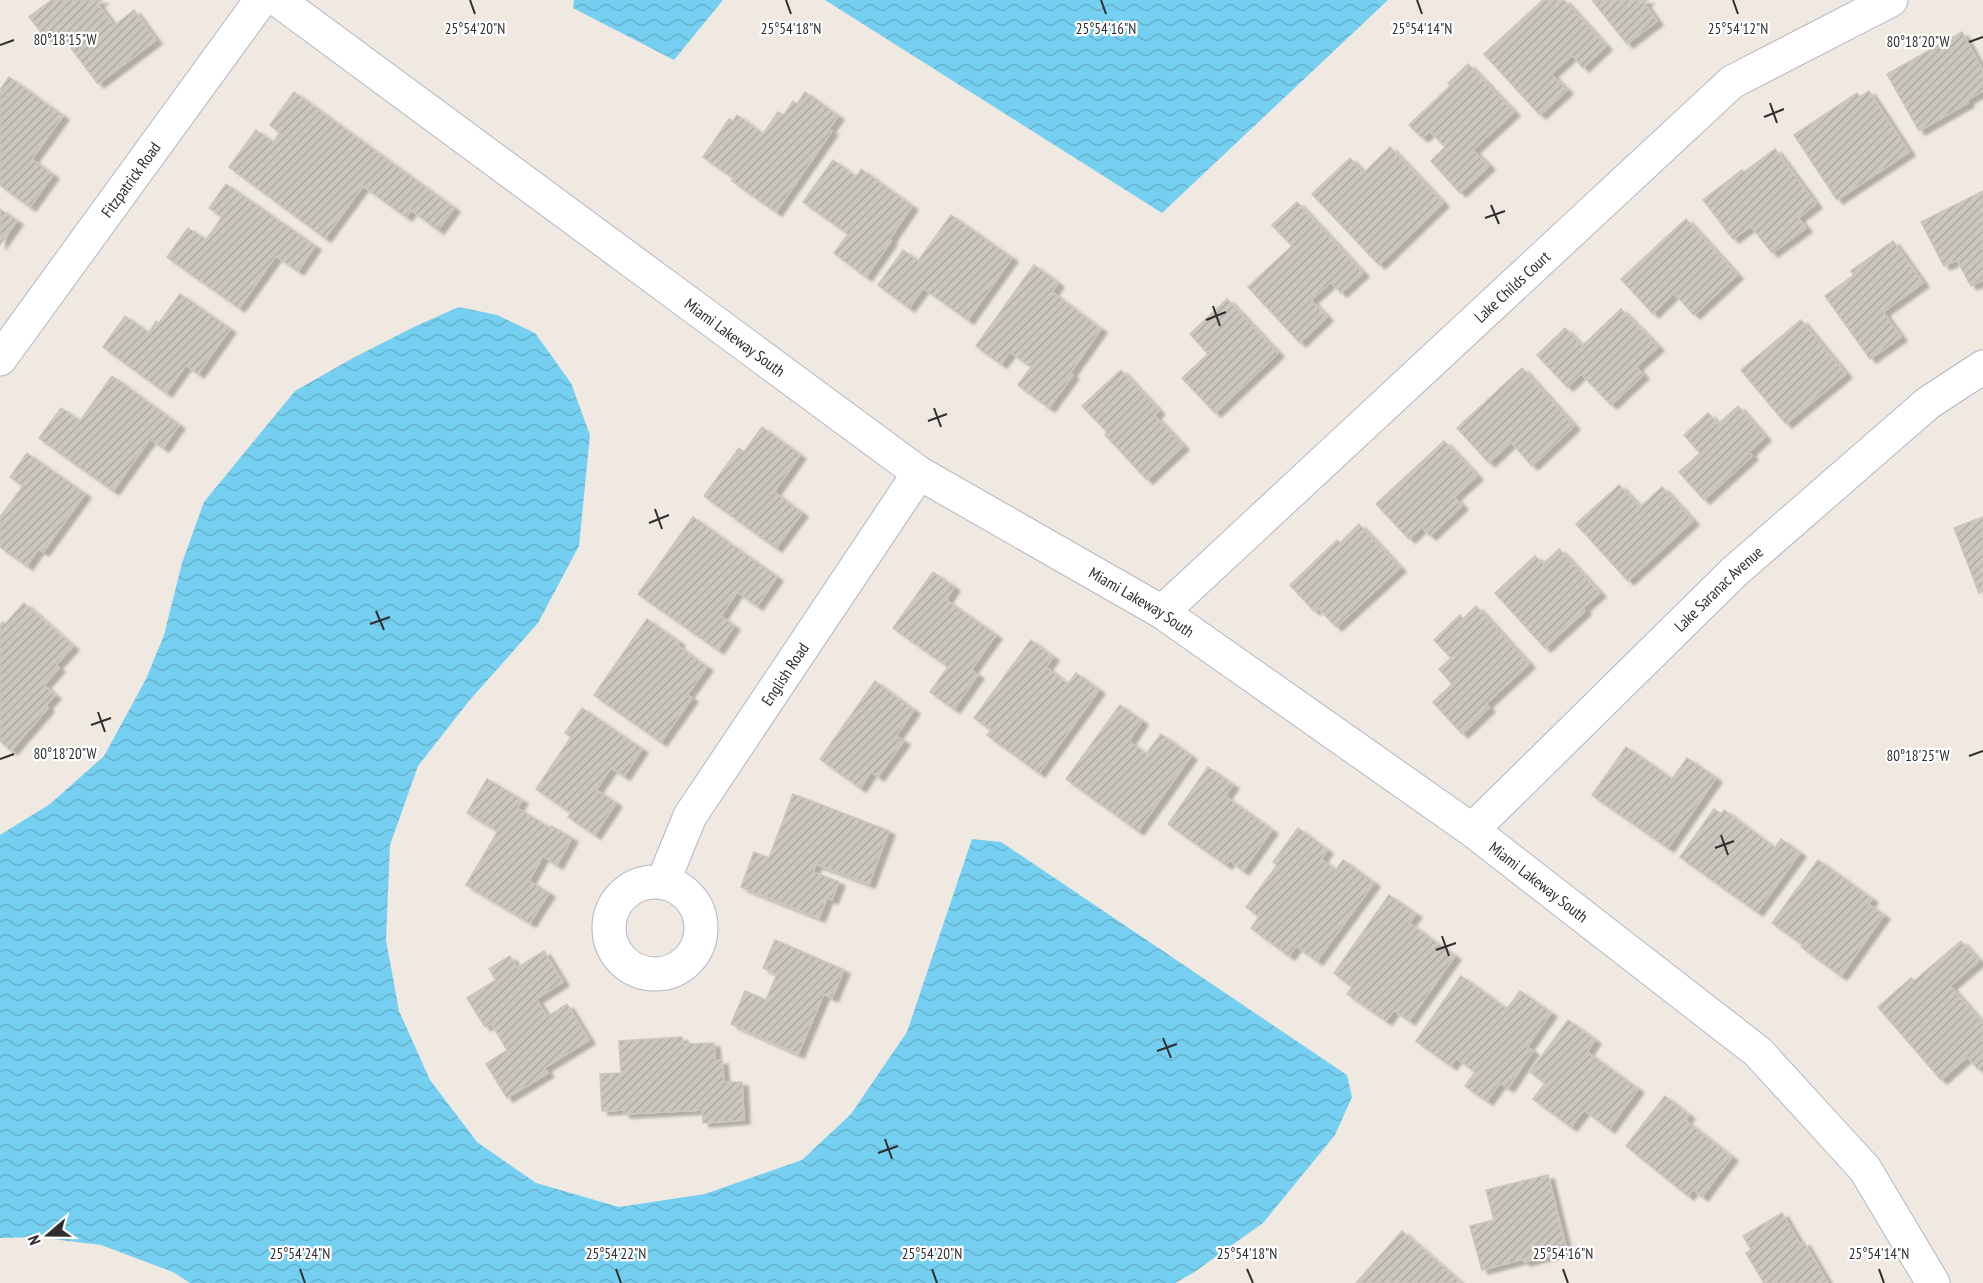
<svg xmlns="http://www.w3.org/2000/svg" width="1983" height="1283" font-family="'PT Sans Narrow',sans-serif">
  <defs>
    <pattern id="water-waves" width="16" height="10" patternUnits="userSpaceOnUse" patternTransform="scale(1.5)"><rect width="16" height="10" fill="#75cff0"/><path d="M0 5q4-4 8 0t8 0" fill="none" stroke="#66b2ce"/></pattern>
    <pattern id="building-hatch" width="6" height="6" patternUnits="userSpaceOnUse" patternTransform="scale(1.5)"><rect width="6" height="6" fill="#cbc7bf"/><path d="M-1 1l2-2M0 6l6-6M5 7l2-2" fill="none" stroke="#afaba4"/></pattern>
    <filter id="shadow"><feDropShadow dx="6" dy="4" stdDeviation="1.5" flood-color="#0004"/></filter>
  </defs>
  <rect width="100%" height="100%" fill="#efe9e1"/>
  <g fill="url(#water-waves)">
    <polygon points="574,0 723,0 674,60 573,8"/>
    <polygon points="825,0 1388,0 1162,213"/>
    <polygon points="459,307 497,315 535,333 571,383 590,435 579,546 538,623 469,701 418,766 390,845 386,940 399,1011 430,1080 477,1142 536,1183 619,1207 705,1194 802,1160 851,1114 907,1032 972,839 1001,842 1347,1075 1352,1097 1335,1135 1263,1223 1193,1273 1175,1283 190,1283 173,1272 101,1245 36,1237 0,1238 0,835 50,804 104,756 146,679 164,635 182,563 204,502 295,391 353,358 416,326"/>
  </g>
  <g fill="url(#building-hatch)" stroke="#cbc5ba" stroke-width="1.5" filter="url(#shadow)">
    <polygon points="52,0 102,0 97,3 114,26 134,10 156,40 98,84 59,32 48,41 29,17"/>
    <polygon points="1543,0 1564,0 1606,46 1583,68 1572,55 1551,74 1567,90 1540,115 1484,54"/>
    <polygon points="1592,0 1648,0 1644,3 1657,21 1627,44"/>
    <polygon points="1962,32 1983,71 1983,91 1967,100 1968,103 1919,131 1887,74"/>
    <polygon points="1468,64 1514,112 1473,150 1489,166 1460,193 1431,161 1445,147 1430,131 1422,138 1409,125 1450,86 1448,83"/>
    <polygon points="9,77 63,116 32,159 53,175 30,207 0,185 0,90"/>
    <polygon points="1869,91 1909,152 1837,200 1794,135 1857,93 1860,97"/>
    <polygon points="294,92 454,208 438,230 411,210 406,217 363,186 325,238 229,167 256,130 273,142 280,133 270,125"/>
    <polygon points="805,92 838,116 828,130 832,131 776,212 732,181 733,178 703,157 729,119 733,121 737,115 763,134 778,112 784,115 793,101 797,104"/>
    <polygon points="1390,147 1443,203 1379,265 1312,194 1350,158 1364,173"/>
    <polygon points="1775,149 1816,204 1798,218 1806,228 1772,253 1751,226 1733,239 1703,200 1742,170 1744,172"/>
    <polygon points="833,160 856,177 861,169 912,206 889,240 891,241 866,277 834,253 848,234 803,202"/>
    <polygon points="226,184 315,246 298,271 276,256 239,308 167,257 188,228 206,240 222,217 209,208"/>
    <polygon points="1983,191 1983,280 1971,286 1957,260 1944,266 1921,222"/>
    <polygon points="1297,202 1363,273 1341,293 1331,282 1311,300 1327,317 1300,343 1248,287 1292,246 1272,225"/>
    <polygon points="0,209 17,221 0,245"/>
    <polygon points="951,215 1012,258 968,320 923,288 909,308 878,285 903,250 918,261"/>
    <polygon points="1686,219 1737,275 1694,315 1674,293 1653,314 1621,279"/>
    <polygon points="1893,241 1923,283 1883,312 1901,337 1870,359 1825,296 1854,275 1851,271"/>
    <polygon points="1034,265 1058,283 1052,292 1101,329 1070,373 1073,375 1049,408 1018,385 1031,367 1010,352 1001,364 976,346"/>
    <polygon points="180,294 230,329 198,374 186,365 166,393 103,347 125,316 149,333 156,321 159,323"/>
    <polygon points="1227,299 1278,353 1215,413 1182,378 1208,354 1190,334"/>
    <polygon points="1621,309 1658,347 1636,367 1643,375 1611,405 1581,374 1567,387 1537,355 1565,328 1582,346"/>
    <polygon points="1801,320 1846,374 1786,424 1741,370"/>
    <polygon points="1522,368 1574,426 1532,466 1511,442 1489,463 1457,428"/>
    <polygon points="1121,370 1159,411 1154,415 1183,446 1147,480 1105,435 1107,432 1082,406"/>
    <polygon points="112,376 179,425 163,448 150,439 113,491 39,438 61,408 80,421"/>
    <polygon points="1738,406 1765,437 1749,452 1752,456 1704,500 1679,472 1700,453 1684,435 1708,413 1718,424"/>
    <polygon points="762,427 800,455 774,492 802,513 776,548 704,496 739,448 744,452"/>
    <polygon points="1444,441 1477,476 1454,497 1462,506 1430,536 1422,527 1409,539 1376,504"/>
    <polygon points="27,453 85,494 43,552 38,549 27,566 0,547 0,517 23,486 10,477"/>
    <polygon points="1619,485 1640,507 1662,487 1693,521 1628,581 1576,524"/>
    <polygon points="693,517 777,577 757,606 737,592 721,616 734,626 718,650 638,594"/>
    <polygon points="1983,517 1983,591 1979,593 1954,528"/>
    <polygon points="1359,524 1400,568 1336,627 1318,608 1314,611 1290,585 1337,540 1340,543"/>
    <polygon points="1559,549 1600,593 1583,608 1585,611 1545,648 1495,593 1535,556 1543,564"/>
    <polygon points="933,572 954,587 946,600 996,635 971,670 978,675 954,709 930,692 948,667 893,628"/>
    <polygon points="24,603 73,646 56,665 59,668 44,685 55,695 46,705 48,708 11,751 0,741 0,625 3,622 5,624"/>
    <polygon points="1476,606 1529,664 1486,704 1489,708 1462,734 1433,702 1452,684 1439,669 1451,658 1434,640 1460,615 1463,619"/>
    <polygon points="647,619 679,642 677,645 707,667 687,695 692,698 661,742 594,695"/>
    <polygon points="1031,640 1053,657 1046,667 1068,684 1076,673 1099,690 1039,773 987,735 991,730 974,718"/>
    <polygon points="875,681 914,710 896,736 904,741 878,777 871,772 860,788 820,759"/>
    <polygon points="1120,705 1142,721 1129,741 1146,754 1161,734 1191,756 1138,831 1066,779"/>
    <polygon points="582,708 642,749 624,776 611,768 596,790 616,803 595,835 568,817 571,813 536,789 571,737 565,733"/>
    <polygon points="1626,747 1672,779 1687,758 1716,778 1668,848 1592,795"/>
    <polygon points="1208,767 1233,785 1225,796 1272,830 1243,871 1229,860 1226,865 1168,824"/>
    <polygon points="487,779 522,800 517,808 550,828 551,826 572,838 557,865 543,856 529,881 549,893 530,923 466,885 498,831 467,813"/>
    <polygon points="793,794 889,831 869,884 816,864 813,872 839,882 832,900 827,898 819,918 741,887 754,852 769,858"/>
    <polygon points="1714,809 1721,814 1724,810 1775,848 1781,839 1800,853 1757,912 1680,857"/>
    <polygon points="1298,828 1327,850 1321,859 1336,870 1343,860 1374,883 1317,961 1296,946 1289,956 1251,928 1259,917 1246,907 1277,865 1273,862"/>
    <polygon points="1818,860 1872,899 1868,904 1884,915 1841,976 1801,947 1803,945 1772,923"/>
    <polygon points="1389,895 1416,914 1409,923 1455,956 1409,1021 1394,1010 1386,1021 1347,994 1352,987 1334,973"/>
    <polygon points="775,940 844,970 832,998 824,994 798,1054 731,1024 745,991 766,1000 777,974 763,968"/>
    <polygon points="1961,941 1979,961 1950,986 1983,1024 1983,1064 1978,1069 1967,1057 1941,1080 1878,1007 1911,978 1914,981"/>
    <polygon points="544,951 563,982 536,999 547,1017 567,1004 589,1040 544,1068 548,1073 507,1098 486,1064 507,1050 491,1023 485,1027 467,998 496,980 489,969 510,956 517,968"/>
    <polygon points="1461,976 1507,1009 1520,991 1551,1013 1527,1047 1533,1051 1508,1088 1500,1083 1487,1101 1465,1086 1475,1072 1456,1058 1451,1066 1416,1041"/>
    <polygon points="1568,1020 1595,1040 1587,1052 1638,1089 1609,1129 1584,1110 1571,1127 1533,1099 1545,1083 1530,1072"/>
    <polygon points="682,1037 683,1044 714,1043 715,1061 722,1060 724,1082 742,1082 744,1120 703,1123 702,1110 624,1114 624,1110 602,1111 600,1074 621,1073 619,1041"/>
    <polygon points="1665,1096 1689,1115 1685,1120 1732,1157 1702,1197 1693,1189 1688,1196 1626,1146"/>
    <polygon points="1548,1175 1567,1251 1524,1262 1523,1259 1482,1270 1470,1226 1494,1220 1486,1190"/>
    <polygon points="1782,1213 1800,1244 1804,1242 1828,1283 1764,1283 1746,1253 1751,1250 1743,1236"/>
    <polygon points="1402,1231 1461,1283 1356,1283"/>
  </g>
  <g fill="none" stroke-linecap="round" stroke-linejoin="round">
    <defs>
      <g id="minor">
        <path id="s1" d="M 278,0 L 919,473 L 1162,612 L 1472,830 L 1758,1052 L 1865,1169 L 1933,1283"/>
        <path id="s2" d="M 0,359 L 261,0"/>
        <path id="s3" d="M 1162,612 L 1732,82 L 1891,0"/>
        <path id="s4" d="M 1472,830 L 1734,572 L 1928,403 L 1983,367"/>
        <circle cx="655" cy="928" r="46"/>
        <path id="s5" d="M 663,882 L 690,816 L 919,473"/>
      </g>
    </defs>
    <use href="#minor" stroke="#b4b7c1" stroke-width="35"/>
    <use href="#minor" stroke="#fff" stroke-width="33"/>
  </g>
  <path fill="none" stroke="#2e2e2e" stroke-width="2" d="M 470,0 L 475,14M 786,0 L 791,14M 1101,0 L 1106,14M 1417,0 L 1422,14M 1733,0 L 1738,14M 1969,42 L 1983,37M 0,45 L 14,40M 1770,103 L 1777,123M 1764,117 L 1784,109M 1491,205 L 1499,224M 1485,218 L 1505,211M 1213,306 L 1220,326M 1206,320 L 1226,312M 934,408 L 941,427M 928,421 L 947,414M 655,509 L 662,529M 649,523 L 669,515M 376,611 L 384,630M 370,624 L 390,617M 98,712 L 105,732M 91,725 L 111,718M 1969,756 L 1983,751M 0,759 L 14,754M 1721,835 L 1728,855M 1715,848 L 1734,841M 1442,936 L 1449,956M 1436,950 L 1456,943M 1163,1038 L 1171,1058M 1157,1051 L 1177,1044M 885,1139 L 892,1159M 878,1153 L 898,1146M 300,1269 L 305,1283M 616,1269 L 621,1283M 932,1269 L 937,1283M 1247,1269 L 1253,1283M 1563,1269 L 1568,1283M 1879,1269 L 1884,1283"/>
  <g text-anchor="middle" stroke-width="4.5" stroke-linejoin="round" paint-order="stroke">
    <g font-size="16" fill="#2e2e2e" stroke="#fff">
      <text dy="6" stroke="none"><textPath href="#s2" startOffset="222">Fitzpatrick Road</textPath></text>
      <text dy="6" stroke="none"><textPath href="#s3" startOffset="478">Lake Childs Court</textPath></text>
      <text dy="6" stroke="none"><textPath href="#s1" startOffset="568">Miami Lakeway South</textPath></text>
      <text dy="6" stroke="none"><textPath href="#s4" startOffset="345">Lake Saranac Avenue</textPath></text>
      <text dy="6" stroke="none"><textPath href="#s1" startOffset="1054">Miami Lakeway South</textPath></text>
      <text dy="6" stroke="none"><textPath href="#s5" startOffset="242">English Road</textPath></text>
      <text dy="6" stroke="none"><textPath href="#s1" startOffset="1540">Miami Lakeway South</textPath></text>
    </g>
  </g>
  <g font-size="15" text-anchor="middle" fill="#2e2e2e" stroke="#fff" stroke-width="4.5" stroke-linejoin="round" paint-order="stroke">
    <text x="475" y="34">25°54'20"N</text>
    <text x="791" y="34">25°54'18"N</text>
    <text x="1106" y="34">25°54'16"N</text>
    <text x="1422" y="34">25°54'14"N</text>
    <text x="1738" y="34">25°54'12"N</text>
    <text x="65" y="45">80°18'15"W</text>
    <text x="1918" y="47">80°18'20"W</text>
    <text x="65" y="759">80°18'20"W</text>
    <text x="1918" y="761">80°18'25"W</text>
    <text x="300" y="1259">25°54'24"N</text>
    <text x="616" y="1259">25°54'22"N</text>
    <text x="932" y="1259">25°54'20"N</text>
    <text x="1247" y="1259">25°54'18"N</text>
    <text x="1563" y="1259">25°54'16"N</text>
    <text x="1879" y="1259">25°54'14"N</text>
  </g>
  <g transform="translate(48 1235) rotate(250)" stroke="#ffffff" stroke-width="4.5" paint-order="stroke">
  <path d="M0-4.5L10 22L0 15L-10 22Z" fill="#2e2e2e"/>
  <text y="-9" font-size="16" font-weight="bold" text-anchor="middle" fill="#2e2e2e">N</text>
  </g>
</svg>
